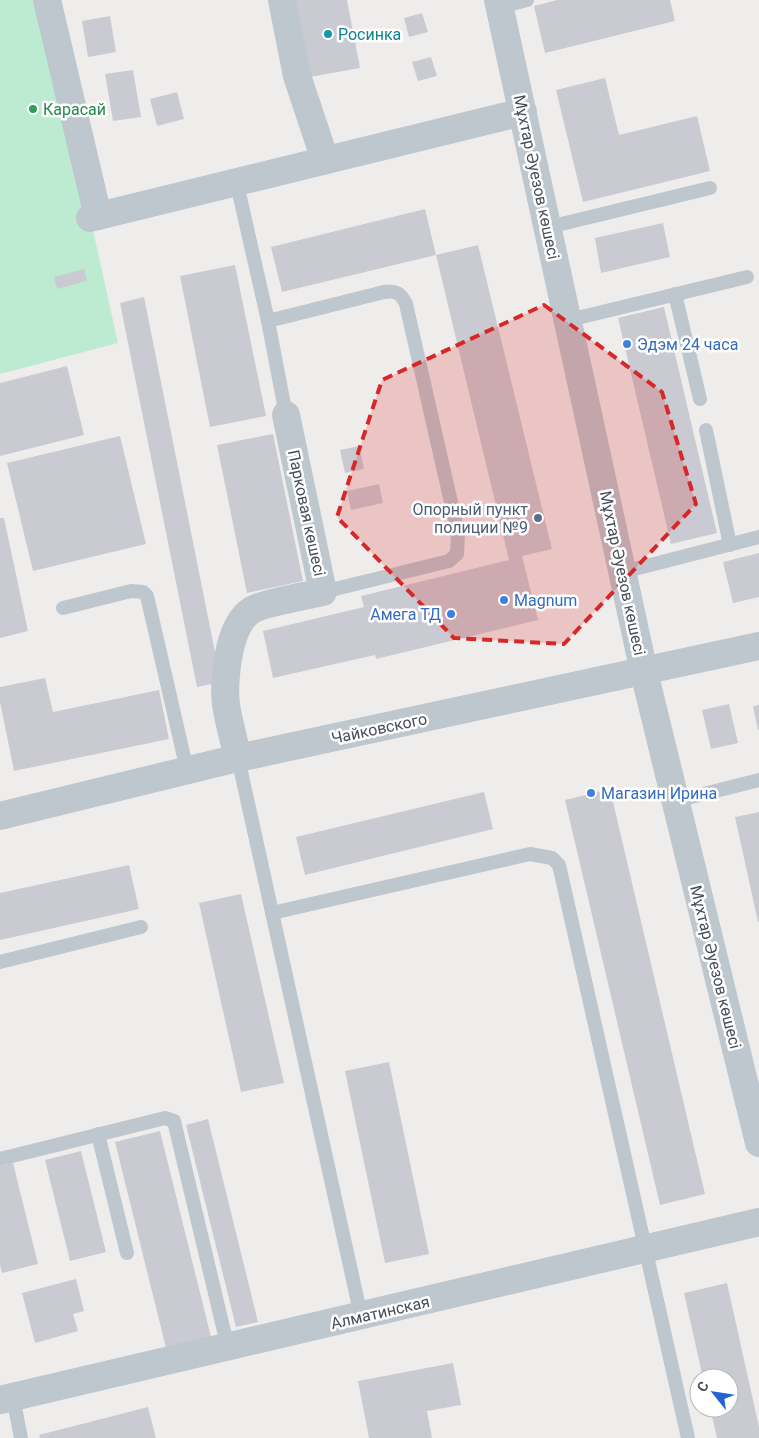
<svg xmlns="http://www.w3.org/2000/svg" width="759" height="1438" font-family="Roboto,sans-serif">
  <rect width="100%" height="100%" fill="#efedec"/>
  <polygon fill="#bcebd2" points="0,0 42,0 118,343 0,374"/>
  <g fill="#cacbd2">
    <polygon points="296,0 347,0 360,68 310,77"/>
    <polygon points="557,0 670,0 675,21 545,53 534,6"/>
    <polygon points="422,13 428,32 409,37 404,18"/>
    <polygon points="110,16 116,52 88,57 82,21"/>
    <polygon points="431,57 437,76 418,81 412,62"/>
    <polygon points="133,70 141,117 113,121 105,74"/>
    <polygon points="605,78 619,135 697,116 710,171 583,202 556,90"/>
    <polygon points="177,92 184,119 157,126 150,99"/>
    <polygon points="425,209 436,255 478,245 552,549 522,556 538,620 376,659 375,655 273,678 263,631 364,607 361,596 509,560 436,255 282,292 271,247"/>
    <polygon points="663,223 670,257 601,273 595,238"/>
    <polygon points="235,265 266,416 210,427 180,276"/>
    <polygon points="84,269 87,281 57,289 54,277"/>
    <polygon points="144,297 221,682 197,687 120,303"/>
    <polygon points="664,307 717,533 671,544 618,318"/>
    <polygon points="67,366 84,435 0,456 0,383"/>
    <polygon points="273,434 303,581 247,593 217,445"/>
    <polygon points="120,436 146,544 33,571 7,463"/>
    <polygon points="359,446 364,469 345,473 340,450"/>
    <polygon points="379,484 383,503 351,510 347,491"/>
    <polygon points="0,518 4,518 28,631 0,638"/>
    <polygon points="759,553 759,597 733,603 723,562"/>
    <polygon points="45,678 53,712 159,690 169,739 14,771 0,702 0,687"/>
    <polygon points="729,704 738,743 711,749 702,710"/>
    <polygon points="759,705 759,730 758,730 753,706"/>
    <polygon points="610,789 705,1194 660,1205 565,800"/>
    <polygon points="484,792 493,829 305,875 296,837"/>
    <polygon points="759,812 759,922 758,922 735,817"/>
    <polygon points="129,865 139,909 0,940 0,893"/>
    <polygon points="241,894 284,1083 241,1092 199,903"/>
    <polygon points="389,1062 429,1254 385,1263 345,1071"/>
    <polygon points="208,1119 258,1322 236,1327 186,1125"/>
    <polygon points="160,1131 211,1337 166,1348 115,1142"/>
    <polygon points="81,1151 106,1252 70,1261 45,1160"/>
    <polygon points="13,1163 38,1264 2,1273 0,1265 0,1166"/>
    <polygon points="76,1279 84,1311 73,1314 78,1331 35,1343 22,1293"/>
    <polygon points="727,1283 759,1427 759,1438 717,1438 710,1408 729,1408 729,1378 703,1378 684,1293"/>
    <polygon points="453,1363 461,1405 427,1411 432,1438 369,1438 358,1381"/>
    <polygon points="148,1407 156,1438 40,1438 39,1435"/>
  </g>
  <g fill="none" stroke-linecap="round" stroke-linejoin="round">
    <g stroke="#bec6ce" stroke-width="14">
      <polyline points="500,7 527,0"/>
      <polyline points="237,184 268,321 286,415"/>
      <polyline points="549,227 710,188"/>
      <polyline points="675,294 700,399"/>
      <polyline points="569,320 747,277"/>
      <path d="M 268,321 L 384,292 C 395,290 401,293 406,304 L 458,533 L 457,554 L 449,561 L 323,592"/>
      <polyline points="706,430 730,545"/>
      <polyline points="623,572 759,537"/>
      <polyline points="63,608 131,591 143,592 147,596 187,770"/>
      <polyline points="238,758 361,1316"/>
      <polyline points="676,801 759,780"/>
      <polyline points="272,913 530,854 552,858 559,865 688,1438"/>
      <polyline points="0,962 141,927"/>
      <polyline points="98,1134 127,1253"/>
      <polyline points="0,1159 165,1118 174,1121 228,1348"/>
      <polyline points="13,1397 21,1438"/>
    </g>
    <g stroke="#bec6ce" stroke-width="28">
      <polyline points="47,0 98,216"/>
      <polyline points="282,0 297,76 325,160"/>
      <polyline points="90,218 523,112"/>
      <path d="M 238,758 C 234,741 229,723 226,705 C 223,680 228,619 256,608 C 277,600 302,597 323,592 L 286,415"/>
      <polyline points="0,816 238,758 759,646"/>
      <polyline points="0,1400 759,1222"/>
    </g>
    <polyline stroke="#bec6ce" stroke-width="28" points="498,0 644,672 759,1143"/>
  </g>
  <path fill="#d62828" fill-opacity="0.2" stroke="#d62828" stroke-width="4" stroke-dasharray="10 6" stroke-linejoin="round" d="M 544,305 L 662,392 L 696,504 L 564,644 L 454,638 L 337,517 L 382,380 Z"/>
  <circle fill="#0f9aa8" stroke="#fff" stroke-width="2" cx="328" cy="34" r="5"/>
  <circle fill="#2e9e5b" stroke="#fff" stroke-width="2" cx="33" cy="109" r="5"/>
  <g fill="#3f7fe0" stroke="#fff" stroke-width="2">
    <circle cx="627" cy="344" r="5"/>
    <circle cx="504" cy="600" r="5"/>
    <circle cx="451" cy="614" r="5"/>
    <circle cx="591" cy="793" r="5"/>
  </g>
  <circle fill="#5c6f8a" stroke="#fff" stroke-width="2" cx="538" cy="518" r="5"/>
  <g text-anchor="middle" stroke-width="5" stroke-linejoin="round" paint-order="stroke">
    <g font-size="16" fill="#0d838f" stroke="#fff" text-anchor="start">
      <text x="338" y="40">Росинка</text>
    </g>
    <g font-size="16" fill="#27864d" stroke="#fff" text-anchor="start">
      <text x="43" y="115">Карасай</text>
    </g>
    <g font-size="16" fill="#464e59" stroke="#fff">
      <text transform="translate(537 177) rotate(78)" y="6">Мұхтар Әуезов көшесі</text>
      <text transform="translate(307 513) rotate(78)" y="6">Парковая көшесі</text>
      <text transform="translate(623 573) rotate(78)" y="6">Мұхтар Әуезов көшесі</text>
      <text transform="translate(379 728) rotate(-12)" y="6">Чайковского</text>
      <text transform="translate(716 967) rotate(76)" y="6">Мұхтар Әуезов көшесі</text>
      <text transform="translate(380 1312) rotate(-13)" y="6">Алматинская</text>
    </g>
    <g font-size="16" fill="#366cbe" stroke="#fff" text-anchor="start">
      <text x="637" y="350">Эдэм 24 часа</text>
      <text x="514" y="606">Magnum</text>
      <text x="441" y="620" text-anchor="end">Амега ТД</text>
      <text x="601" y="799">Магазин Ирина</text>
    </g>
    <g font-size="16" fill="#4e5e75" stroke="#fff" text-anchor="end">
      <text x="528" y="515">Опорный пункт<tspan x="528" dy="18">полиции №9</tspan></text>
    </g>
  </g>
  <g transform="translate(714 1393) rotate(300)"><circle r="24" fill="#ffffff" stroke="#b5b8bd"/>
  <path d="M0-4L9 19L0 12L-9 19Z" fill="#2363d2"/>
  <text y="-8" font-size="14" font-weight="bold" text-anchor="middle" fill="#464e59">С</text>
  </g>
</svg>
